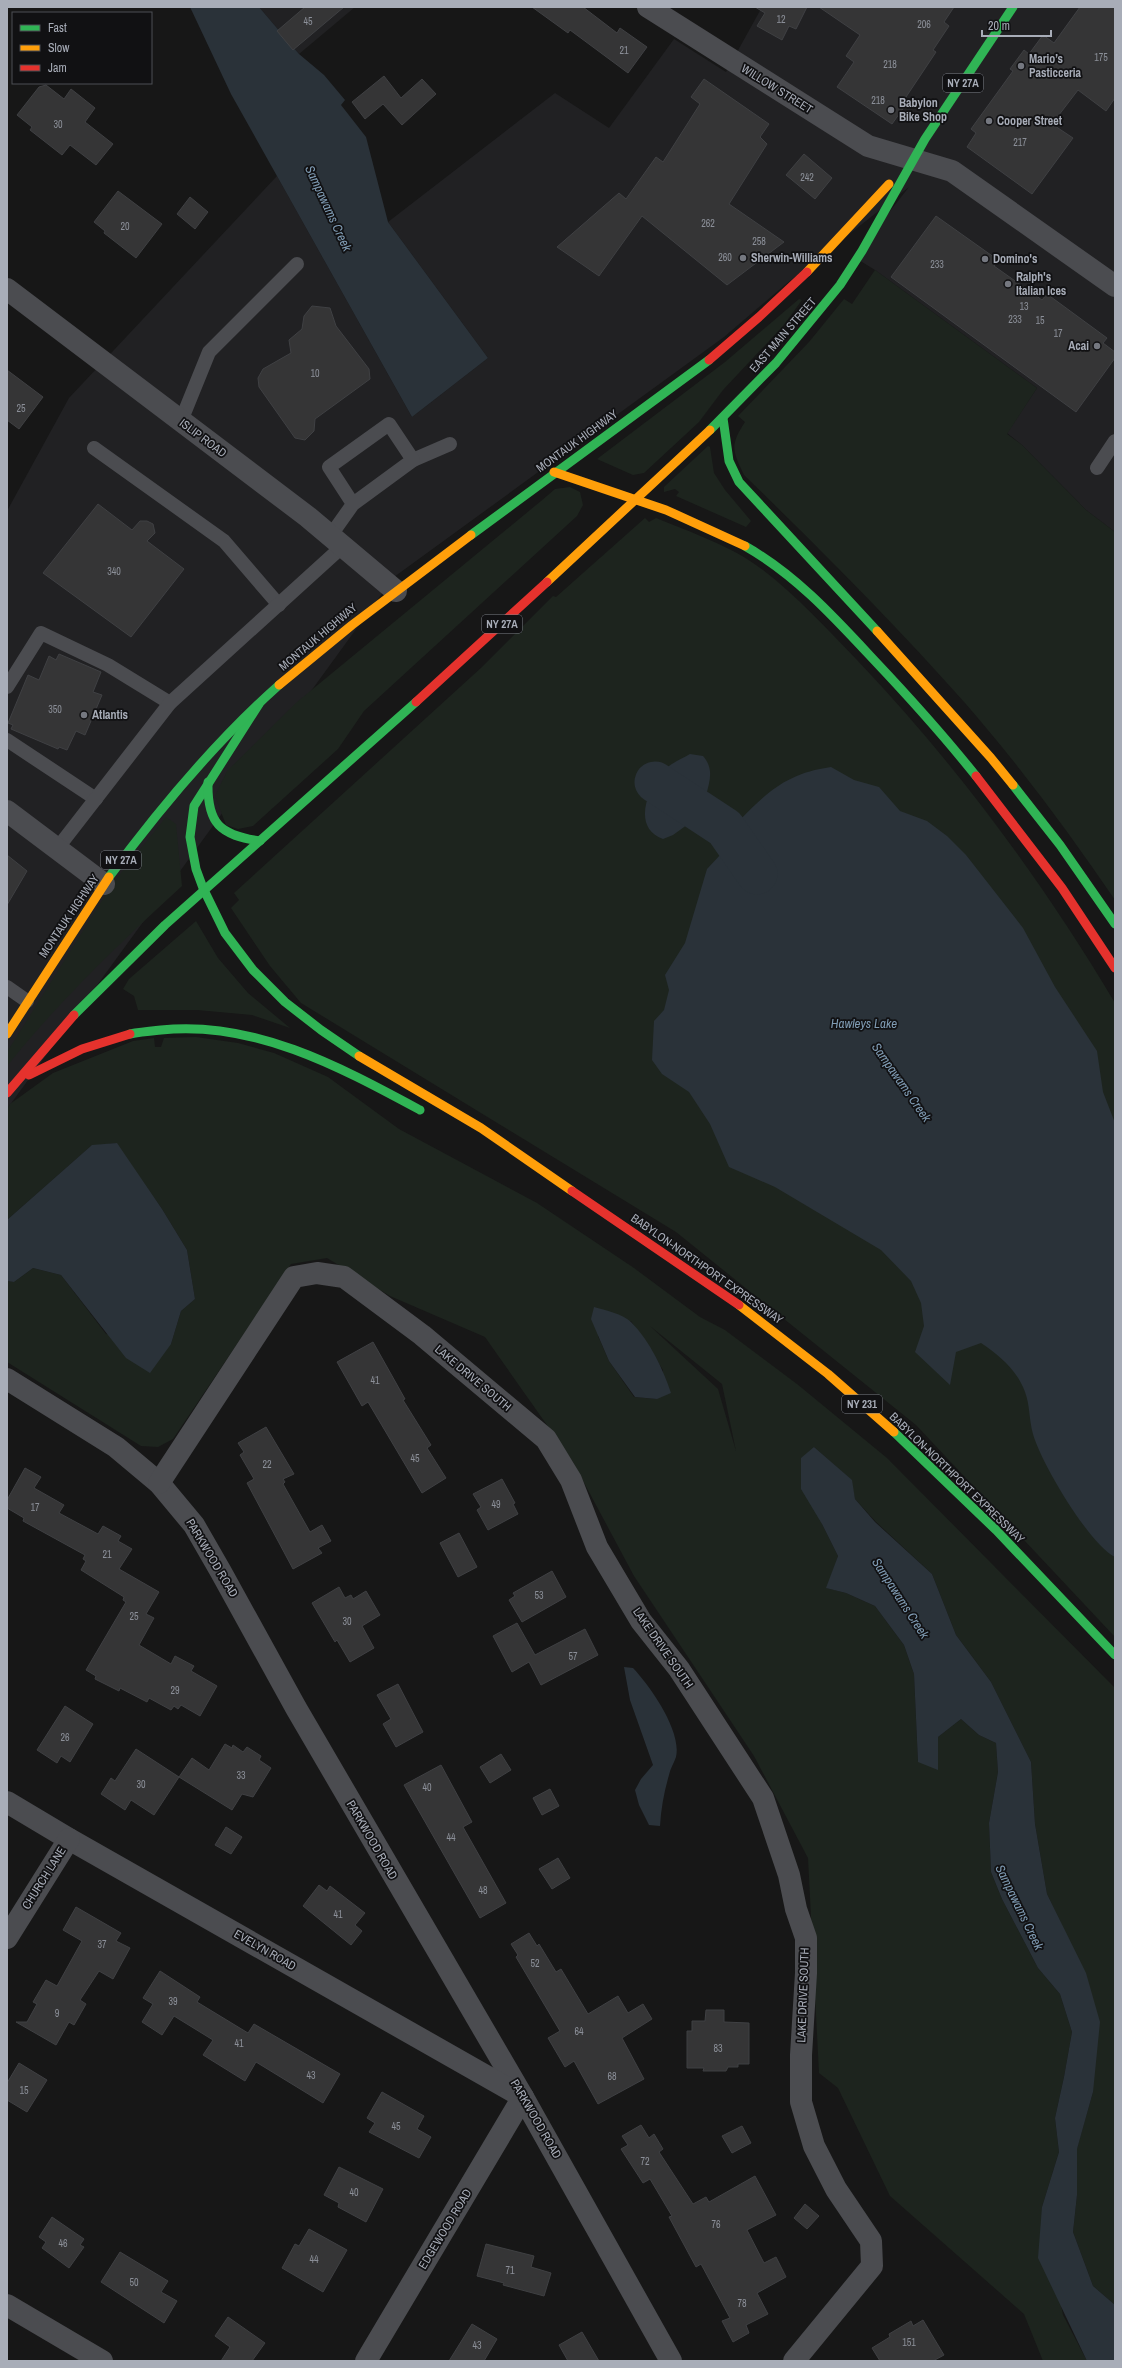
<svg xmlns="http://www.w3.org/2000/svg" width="1122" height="2368" font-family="'Archivo Narrow',sans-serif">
  <rect width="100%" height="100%" fill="#171717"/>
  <g fill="#212123">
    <polygon points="259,7 355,7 299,54"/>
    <polygon points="762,7 1115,7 1115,532 1086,510 1022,445 1007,433 1037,388 875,270 854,257 909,187 786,284 724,337 394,577 7,1109 7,511 69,398 277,176 412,417 488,358 388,222 555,93 609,128 674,39 726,72"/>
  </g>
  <g fill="#1d241e" fill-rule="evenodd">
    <path d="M 875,270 L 1037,388 L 1007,434 L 1022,445 L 1086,510 L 1115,532 L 1115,900 C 1069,832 1019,765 965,703 C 895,624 820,549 744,475 C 732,450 730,445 745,422 L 738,416 L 809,342 L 844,299 L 852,304 Z"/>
    <polygon points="799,299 802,300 783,326 723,390 699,422 644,473 633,475 597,459 725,362"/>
    <polygon points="708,446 710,447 714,473 725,490 751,521 746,527 676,496 679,492 675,489 664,492 664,487"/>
    <polygon points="570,487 580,492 583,505 577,516 364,711 338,749 253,826 238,829 226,825 215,796 227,771 297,702 541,501 555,489"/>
    <path d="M 645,518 L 649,522 L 656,518 C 692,533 732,546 763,570 C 797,596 827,629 857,660 C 955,763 1042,880 1115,1003 L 1115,1637 L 916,1425 L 676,1232 L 301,1003 L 270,966 L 231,908 L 239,900 L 234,893 L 482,667 L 553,596 L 556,597 Z"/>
    <path d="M 166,817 L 176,824 L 182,886 C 120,943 60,1000 7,1066 L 7,1052 L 113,883 Z"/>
    <polygon points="196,921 218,958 248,993 290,1028 252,1015 197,1010 138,1010 134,996 123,989 129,979"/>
    <path d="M 196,1037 L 238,1043 L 274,1053 L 328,1077 L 399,1129 L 537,1203 L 634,1268 L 700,1317 L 725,1330 L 797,1384 L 887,1458 L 1115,1688 L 1115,2305 L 1093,2286 L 1073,2232 L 1077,2195 L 1077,2148 L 1093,2092 L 1062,1925 L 1047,1894 L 1035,1824 L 1031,1762 L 991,1682 L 956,1635 L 932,1574 L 876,1522 L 855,1499 L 851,1480 L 814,1447 L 822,1524 L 838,1556 L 827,1588 L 846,1593 L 875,1606 L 904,1645 L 914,1674 L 918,1762 L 938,1737 L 961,1719 L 979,1735 L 996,1743 L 998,1772 L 989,1823 L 991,1872 L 1002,1899 L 1038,1968 L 1060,1994 L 1072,2032 L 1064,2077 L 1055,2118 L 1059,2152 L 1042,2207 L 1063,2315 L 1087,2361 L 1043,2361 L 1024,2314 L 890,2196 L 838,2088 L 819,2073 L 808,1858 L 754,1756 L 634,1576 L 573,1462 L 485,1337 L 390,1296 L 327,1258 L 291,1264 L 173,1439 L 158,1447 L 141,1446 L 7,1362 L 7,1281 L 14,1282 L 33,1268 L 61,1275 L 106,1334 L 171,1344 L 181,1311 L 195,1299 L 187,1250 L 162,1209 L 116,1143 L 91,1146 L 7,1220 L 7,1109 L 10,1104 L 53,1073 L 133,1041 L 154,1038 L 155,1047 L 161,1047 L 164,1038 ZM 631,1321 L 663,1370 L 657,1399 L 634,1397 L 609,1361 L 598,1336 ZM 650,1326 L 722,1384 L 736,1451 L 718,1389 Z"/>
  </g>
  <g fill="#2a3239">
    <polygon points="190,7 259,7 299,54 324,75 345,100 341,105 366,137 388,222 488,358 412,417 231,94"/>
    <path d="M 690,754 L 703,756 C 714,769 710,779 706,796 L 722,813 L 711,830 L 691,822 L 673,835 L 663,839 C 632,828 647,790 663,771 C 670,764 681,759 690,754 Z"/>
    <path d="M 831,767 L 854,780 L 879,787 L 900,811 L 927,821 L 947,836 L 966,855 L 1023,928 L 1055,987 L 1097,1051 L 1103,1092 L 1115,1123 L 1115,1557 C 1089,1544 1041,1463 1033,1434 C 1029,1420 1030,1405 1025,1392 C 1017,1370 999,1355 981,1343 L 956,1352 L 950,1385 L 915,1352 L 924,1326 L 921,1303 L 911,1281 L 881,1250 L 775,1187 L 729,1167 L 710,1124 L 689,1092 L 662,1074 L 652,1060 L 654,1021 L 664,1010 L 669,990 L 665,975 L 685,943 L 707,869 L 722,853 L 726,842 L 720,836 L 731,819 L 739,821 C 768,791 788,773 831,767 Z"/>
    <polygon points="117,1143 162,1209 187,1250 195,1299 181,1311 171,1344 150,1373 126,1358 61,1275 33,1268 14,1282 7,1281 7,1220 92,1145"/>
    <path d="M 594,1307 C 605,1310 623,1314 631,1322 C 650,1341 663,1369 671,1393 L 657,1399 L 635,1397 L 609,1361 L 591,1319 Z"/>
    <polygon points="814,1447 852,1480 855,1499 875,1522 932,1574 956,1635 991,1682 1031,1762 1035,1824 1047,1894 1086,1973 1100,2022 1093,2092 1077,2149 1077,2195 1073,2232 1093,2286 1115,2305 1115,2361 1087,2361 1038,2258 1042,2207 1059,2152 1055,2118 1064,2077 1072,2032 1060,1994 1038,1968 1002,1899 991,1872 989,1823 998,1772 996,1743 979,1735 961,1719 938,1737 938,1770 918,1762 914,1674 904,1645 875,1606 846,1593 826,1588 838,1556 822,1524 801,1489 801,1458"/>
    <path d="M 624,1667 L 633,1668 C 650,1686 682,1731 676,1757 C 674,1763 670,1769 669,1775 C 664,1792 661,1809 660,1826 L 649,1825 L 639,1805 L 635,1790 L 641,1779 L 653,1765 L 630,1700 Z"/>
  </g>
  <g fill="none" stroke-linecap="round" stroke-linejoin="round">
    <polyline stroke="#2a3239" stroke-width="41" points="655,782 725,828 757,874"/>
  </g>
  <g fill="#353536" stroke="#3f4043">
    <polygon points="305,7 344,7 293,50 277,31"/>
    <polygon points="532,7 583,7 617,33 620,28 647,47 628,73 570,30 568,33"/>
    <polygon points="755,7 807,7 796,29 789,26 782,40 757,26 765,13"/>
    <polygon points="819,7 954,7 944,22 949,26 933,50 936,52 904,100 907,103 892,124 837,87 854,62 846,56 860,35"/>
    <polygon points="1080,7 1115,7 1115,98 1106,111 1078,90 1052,124 1073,138 1032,194 967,147 976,133 971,129 1013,71 1010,69 1024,50 1029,54 1043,35 1054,43"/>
    <polygon points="384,76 401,98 422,79 436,94 402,125 383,104 365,119 352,102"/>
    <polygon points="704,79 769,124 760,137 767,144 729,204 784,242 727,285 642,216 599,276 557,247 619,193 626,199 656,157 663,162 700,104 691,97"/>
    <polygon points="46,85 64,99 71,89 95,108 85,122 113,144 96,165 70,145 62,155 30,130 32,127 17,115 39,87"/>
    <polygon points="804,154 832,178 815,199 786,175"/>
    <polygon points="118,191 162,224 136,258 104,233 105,231 94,222"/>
    <polygon points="190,197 208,212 195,229 177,214"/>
    <polygon points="936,216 998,260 994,266 1042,300 1047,294 1107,338 1103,343 1115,352 1115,358 1076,412 891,277"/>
    <polygon points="312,306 330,308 336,326 369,369 370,379 315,419 314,431 305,440 295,438 259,387 258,378 263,369 291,353 289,340 302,329 304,316"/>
    <polygon points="7,370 43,397 19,429 7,420"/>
    <polygon points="98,504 132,530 140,521 147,521 153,524 155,533 147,541 184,569 131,637 43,573"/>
    <polygon points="59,654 101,672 93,692 102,695 85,735 76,731 67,750 59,747 58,749 11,729 13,725 8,723 28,675 39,680 49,656 56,660"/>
    <polygon points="7,855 27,871 7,905"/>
    <polygon points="373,1342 405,1399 403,1400 431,1445 427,1448 446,1478 422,1493 368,1402 362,1406 337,1362"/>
    <polygon points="266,1427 294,1474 283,1479 285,1482 283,1484 310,1532 322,1525 331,1541 318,1548 322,1553 293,1569 247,1483 254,1479 240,1455 244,1452 238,1443"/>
    <polygon points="25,1468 41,1477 34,1488 64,1505 59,1513 98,1534 103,1526 121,1536 118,1541 132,1549 119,1569 159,1592 146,1614 154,1618 139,1645 171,1664 175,1656 194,1666 191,1671 217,1686 200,1716 181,1705 178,1709 174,1706 171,1710 149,1698 147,1702 120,1688 119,1691 95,1679 96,1676 86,1670 126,1602 123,1600 124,1597 81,1570 86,1561 83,1559 85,1555 23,1521 24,1518 7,1508 7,1500"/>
    <polygon points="502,1479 515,1503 513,1504 518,1514 488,1530 477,1510 481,1507 473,1494"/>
    <polygon points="459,1533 477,1567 458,1577 440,1543"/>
    <polygon points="552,1571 566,1597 522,1622 509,1600 515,1596 513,1593"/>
    <polygon points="339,1587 345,1598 351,1595 353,1599 366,1591 380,1615 362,1626 374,1648 350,1662 337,1640 335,1642 312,1603"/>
    <polygon points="517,1623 535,1655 585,1629 598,1655 541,1685 529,1662 512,1672 493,1636"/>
    <polygon points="398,1684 423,1732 396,1747 383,1724 391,1719 377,1695"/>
    <polygon points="65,1706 93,1724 70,1762 61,1756 57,1763 37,1750"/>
    <polygon points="225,1744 232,1748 233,1745 243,1752 247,1747 261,1756 259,1760 271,1768 253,1797 242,1794 232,1810 179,1777 192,1758 209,1770"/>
    <polygon points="136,1749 179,1777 154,1815 131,1800 125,1810 101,1794 111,1778 115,1781"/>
    <polygon points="501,1754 511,1770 490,1783 480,1767"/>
    <polygon points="441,1765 472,1822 463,1827 506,1903 480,1918 404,1785"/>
    <polygon points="550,1789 559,1806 542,1815 533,1798"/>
    <polygon points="226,1827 242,1837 231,1854 215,1845"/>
    <polygon points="558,1858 570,1878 552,1889 539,1869"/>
    <polygon points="319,1885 327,1891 330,1886 365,1913 355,1925 362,1931 351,1945 303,1906"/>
    <polygon points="76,1907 121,1933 116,1941 130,1948 113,1979 99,1971 80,2000 86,2004 74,2025 69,2022 56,2045 16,2022 27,2022 37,2004 33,2002 46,1980 57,1986 82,1941 63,1930"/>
    <polygon points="529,1933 537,1946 539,1944 556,1972 561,1969 588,2014 618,1996 628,2013 643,2004 652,2019 622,2038 644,2079 598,2104 574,2061 565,2067 548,2038 560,2031 516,1957 518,1955 511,1944"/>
    <polygon points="160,1971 200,1997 197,2002 248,2033 254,2024 340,2074 323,2103 256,2062 245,2081 203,2055 213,2040 174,2016 162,2035 142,2022 153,2004 143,1998"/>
    <polygon points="706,2010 724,2010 724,2022 749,2023 749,2064 738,2064 738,2067 728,2067 726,2071 703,2071 704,2068 687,2068 687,2031 692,2031 692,2021 705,2021"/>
    <polygon points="19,2063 47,2080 27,2112 7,2100 7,2083"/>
    <polygon points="382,2092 424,2116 417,2129 431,2137 419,2158 369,2132 375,2123 367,2118"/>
    <polygon points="641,2125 649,2138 654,2134 663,2149 659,2152 693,2204 706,2197 709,2202 755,2176 776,2215 747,2230 764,2263 776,2257 786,2277 757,2293 768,2314 746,2325 749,2333 733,2342 722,2321 730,2318 701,2264 696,2267 669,2217 672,2216 650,2179 643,2183 621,2149 628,2145 622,2136"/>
    <polygon points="742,2126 751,2143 732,2153 722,2136"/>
    <polygon points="339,2167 383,2189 366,2222 338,2207 339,2203 324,2195"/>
    <polygon points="805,2204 819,2216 807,2229 794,2218"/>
    <polygon points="52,2217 84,2239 80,2245 84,2247 69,2268 42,2248 46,2242 39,2237"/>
    <polygon points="309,2229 347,2250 323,2292 282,2268 295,2244 299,2246"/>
    <polygon points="486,2244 534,2256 531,2267 551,2273 544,2296 503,2285 504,2283 477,2276"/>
    <polygon points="120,2252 168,2281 161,2292 177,2301 164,2323 101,2282"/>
    <polygon points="228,2317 265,2343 252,2361 221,2361 230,2347 215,2336"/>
    <polygon points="923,2320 944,2355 933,2361 880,2361 872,2348 890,2337 889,2334 911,2321 913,2326"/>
    <polygon points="472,2324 497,2339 484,2361 449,2361"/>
    <polygon points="582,2332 599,2361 568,2361 559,2345"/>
  </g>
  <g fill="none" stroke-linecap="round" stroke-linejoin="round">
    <g stroke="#4b4c50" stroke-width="14">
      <polyline points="181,421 209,352 297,264"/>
      <polyline points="94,448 224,541 279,605"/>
      <polyline points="413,460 450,444"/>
      <polyline points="1097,468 1115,441"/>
      <polyline points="331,535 353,504 413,460 389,424 329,467 353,504"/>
      <polyline points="7,687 41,633 108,665 170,703"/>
      <polyline points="7,740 96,799"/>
      <polyline points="56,850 170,703 344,545"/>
      <polyline points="7,987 27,1001"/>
    </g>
    <g stroke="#4b4c50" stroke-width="22">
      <polyline points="648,7 868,146 952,171 1115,286"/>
      <polyline points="7,289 308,517 396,591"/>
      <polyline points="7,811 104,884"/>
      <polyline points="7,1379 116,1447 159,1483 194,1525 221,1572 296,1708 523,2097 671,2361"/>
      <polyline points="159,1483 294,1277 317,1273 344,1277 422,1335 546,1439 571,1480 597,1547 641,1621 679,1669 763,1798 789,1875 796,1909 806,1938 806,1973 801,2055 801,2102 814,2146 836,2189 871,2241 872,2266 794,2361"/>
      <polyline points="7,1802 69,1839 523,2097 366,2361"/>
      <polyline points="7,1938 69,1839"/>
      <polyline points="7,2305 102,2361"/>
    </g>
    <g stroke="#30b455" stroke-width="9">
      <polyline points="723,418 729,461 739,482 877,631"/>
      <polyline points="710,430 776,363 840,285 862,251 925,139 1013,7"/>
      <polyline points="471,535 709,360"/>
      <path d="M 745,546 C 796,575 834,617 874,660 C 909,697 944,736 976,776"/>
      <polyline points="259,704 194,806 190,837 196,869 203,888 225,933 253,970 285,1002 321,1030 359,1056"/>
      <path d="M 208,782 C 207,824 220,835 260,841"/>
      <polyline points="1013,785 1060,845 1115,924"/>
      <path d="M 109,877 C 160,808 215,742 279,685"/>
      <polyline points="74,1015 165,925 416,702"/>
      <path d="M 130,1034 C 140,1032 151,1031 161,1030 C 254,1020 340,1067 420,1110"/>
      <polyline points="894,1432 996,1530 1115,1655"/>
    </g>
    <g stroke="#ff9f0a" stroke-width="9">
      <polyline points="807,272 889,184"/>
      <polyline points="554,472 666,510 745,546"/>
      <polyline points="547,582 710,430"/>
      <polyline points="877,631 991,758 1013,785"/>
      <polyline points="279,685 352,625 471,535"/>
      <polyline points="7,1034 109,877"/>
      <polyline points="359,1056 481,1128 572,1191"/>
      <polyline points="739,1305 828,1374 894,1432"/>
    </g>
    <g stroke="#e5322d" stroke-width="9">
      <polyline points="709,360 759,317 807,272"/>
      <polyline points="416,702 547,582"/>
      <polyline points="976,776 1062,888 1115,968"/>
      <polyline points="29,1075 82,1049 130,1034"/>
      <polyline points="7,1093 74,1015"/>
      <polyline points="572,1191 739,1305"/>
    </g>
  </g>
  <g fill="#757880" stroke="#111113" stroke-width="1.5">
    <circle cx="1021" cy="66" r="4"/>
    <circle cx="891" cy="110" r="4"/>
    <circle cx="989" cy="121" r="4"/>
    <circle cx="743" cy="258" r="4"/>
    <circle cx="985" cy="259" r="4"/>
    <circle cx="1008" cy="284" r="4"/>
    <circle cx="1097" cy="346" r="4"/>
    <circle cx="84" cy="715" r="4"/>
  </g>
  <g text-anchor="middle" stroke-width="3.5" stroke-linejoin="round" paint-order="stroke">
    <g font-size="10" fill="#8b8f98">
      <text x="781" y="23">12</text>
      <text x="308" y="25">45</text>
      <text x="924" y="28">206</text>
      <text x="624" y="54">21</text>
      <text x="1101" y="61">175</text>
      <text x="890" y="68">218</text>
      <text x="878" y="104">218</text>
      <text x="58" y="128">30</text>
      <text x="1020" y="146">217</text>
      <text x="807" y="181">242</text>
      <text x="708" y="227">262</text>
      <text x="125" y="230">20</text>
      <text x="759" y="245">258</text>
      <text x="725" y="261">260</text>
      <text x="937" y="268">233</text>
      <text x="1024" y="310">13</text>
      <text x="1015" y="323">233</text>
      <text x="1040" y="324">15</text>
      <text x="1058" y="337">17</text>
      <text x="315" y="377">10</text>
      <text x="21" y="412">25</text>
      <text x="114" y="575">340</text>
      <text x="55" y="713">350</text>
      <text x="375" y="1384">41</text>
      <text x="415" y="1462">45</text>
      <text x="267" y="1468">22</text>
      <text x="496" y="1508">49</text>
      <text x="35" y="1511">17</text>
      <text x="107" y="1558">21</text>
      <text x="539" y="1599">53</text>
      <text x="134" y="1620">25</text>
      <text x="347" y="1625">30</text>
      <text x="573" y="1660">57</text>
      <text x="175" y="1694">29</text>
      <text x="65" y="1741">26</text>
      <text x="241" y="1779">33</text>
      <text x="141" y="1788">30</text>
      <text x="427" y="1791">40</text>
      <text x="451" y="1841">44</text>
      <text x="483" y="1894">48</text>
      <text x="338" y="1918">41</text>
      <text x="102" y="1948">37</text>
      <text x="535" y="1967">52</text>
      <text x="173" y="2005">39</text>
      <text x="57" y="2017">9</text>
      <text x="579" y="2035">64</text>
      <text x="239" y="2047">41</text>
      <text x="718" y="2052">83</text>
      <text x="311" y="2079">43</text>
      <text x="612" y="2080">68</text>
      <text x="24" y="2094">15</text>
      <text x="396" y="2130">45</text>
      <text x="645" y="2165">72</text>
      <text x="354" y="2196">40</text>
      <text x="716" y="2228">76</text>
      <text x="63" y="2247">46</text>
      <text x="314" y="2263">44</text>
      <text x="510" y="2274">71</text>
      <text x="134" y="2286">50</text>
      <text x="742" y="2307">78</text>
      <text x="909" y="2346">151</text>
      <text x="477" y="2349">43</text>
    </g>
    <g fill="#111113" stroke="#7b7e86" stroke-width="1">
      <rect x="943" y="74" width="40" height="18" rx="3"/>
      <rect x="482" y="615" width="40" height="18" rx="3"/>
      <rect x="101" y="851" width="40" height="18" rx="3"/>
      <rect x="842" y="1395" width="40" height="18" rx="3"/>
    </g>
    <g font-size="11" font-weight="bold" fill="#a8adb8">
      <text x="963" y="87">NY 27A</text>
      <text x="502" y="628">NY 27A</text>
      <text x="121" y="864">NY 27A</text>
      <text x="862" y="1408">NY 231</text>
    </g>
    <g font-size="12" font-weight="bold" fill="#a8adb8" stroke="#111113" text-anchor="start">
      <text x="1029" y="63">Mario’s<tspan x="1029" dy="14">Pasticceria</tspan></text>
      <text x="899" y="107">Babylon<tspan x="899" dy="14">Bike Shop</tspan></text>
      <text x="997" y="125">Cooper Street</text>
      <text x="751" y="262">Sherwin-Williams</text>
      <text x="993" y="263">Domino's</text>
      <text x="1016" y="281">Ralph's<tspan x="1016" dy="14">Italian Ices</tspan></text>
      <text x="1089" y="350" text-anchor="end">Acai</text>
      <text x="92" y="719">Atlantis</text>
    </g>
    <g font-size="12" fill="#a8adb8" stroke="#111113">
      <text transform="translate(777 89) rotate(32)" y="4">WILLOW STREET</text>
      <text transform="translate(783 335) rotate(-49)" y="4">EAST MAIN STREET</text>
      <text transform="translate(203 438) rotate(37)" y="4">ISLIP ROAD</text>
      <text transform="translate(577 441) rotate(-36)" y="4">MONTAUK HIGHWAY</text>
      <text transform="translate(318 637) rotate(-40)" y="4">MONTAUK HIGHWAY</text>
      <text transform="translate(69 916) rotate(-56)" y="4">MONTAUK HIGHWAY</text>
      <text transform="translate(707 1269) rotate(35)" y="4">BABYLON-NORTHPORT EXPRESSWAY</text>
      <text transform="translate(473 1378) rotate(40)" y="4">LAKE DRIVE SOUTH</text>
      <text transform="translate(957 1478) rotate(44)" y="4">BABYLON-NORTHPORT EXPRESSWAY</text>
      <text transform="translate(212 1558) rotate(59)" y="4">PARKWOOD ROAD</text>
      <text transform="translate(663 1648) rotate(55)" y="4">LAKE DRIVE SOUTH</text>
      <text transform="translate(372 1840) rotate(60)" y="4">PARKWOOD ROAD</text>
      <text transform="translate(44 1878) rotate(-58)" y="4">CHURCH LANE</text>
      <text transform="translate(265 1950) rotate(30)" y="4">EVELYN ROAD</text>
      <text transform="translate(803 1995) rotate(-88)" y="4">LAKE DRIVE SOUTH</text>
      <text transform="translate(536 2119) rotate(60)" y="4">PARKWOOD ROAD</text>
      <text transform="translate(445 2229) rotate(-59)" y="4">EDGEWOOD ROAD</text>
    </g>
    <g font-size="13" font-style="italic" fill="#7f9bb3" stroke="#111113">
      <text transform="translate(329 208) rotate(65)" y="5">Sampawams Creek</text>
      <text x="864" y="1028">Hawleys Lake</text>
      <text transform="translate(902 1082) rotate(55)" y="5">Sampawams Creek</text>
      <text transform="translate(901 1598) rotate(57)" y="5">Sampawams Creek</text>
      <text transform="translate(1020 1907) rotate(64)" y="5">Sampawams Creek</text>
    </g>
  </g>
  <rect width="1122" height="2368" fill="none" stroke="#a8adb8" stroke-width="16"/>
  <rect x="12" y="12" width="140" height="72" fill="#111113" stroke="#4d4f55"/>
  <rect x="20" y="25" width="20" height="6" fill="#30b455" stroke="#4d4f55"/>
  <text x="48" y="32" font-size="12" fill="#a8adb8">Fast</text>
  <rect x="20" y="45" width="20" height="6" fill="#ff9f0a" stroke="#4d4f55"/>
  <text x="48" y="52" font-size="12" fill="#a8adb8">Slow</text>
  <rect x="20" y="65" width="20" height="6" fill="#e5322d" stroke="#4d4f55"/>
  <text x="48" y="72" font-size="12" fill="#a8adb8">Jam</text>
  <path d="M982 30v6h69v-6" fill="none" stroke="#a8adb8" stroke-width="2"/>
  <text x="988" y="30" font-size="12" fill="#a8adb8" stroke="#111113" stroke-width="3" paint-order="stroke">20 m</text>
</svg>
